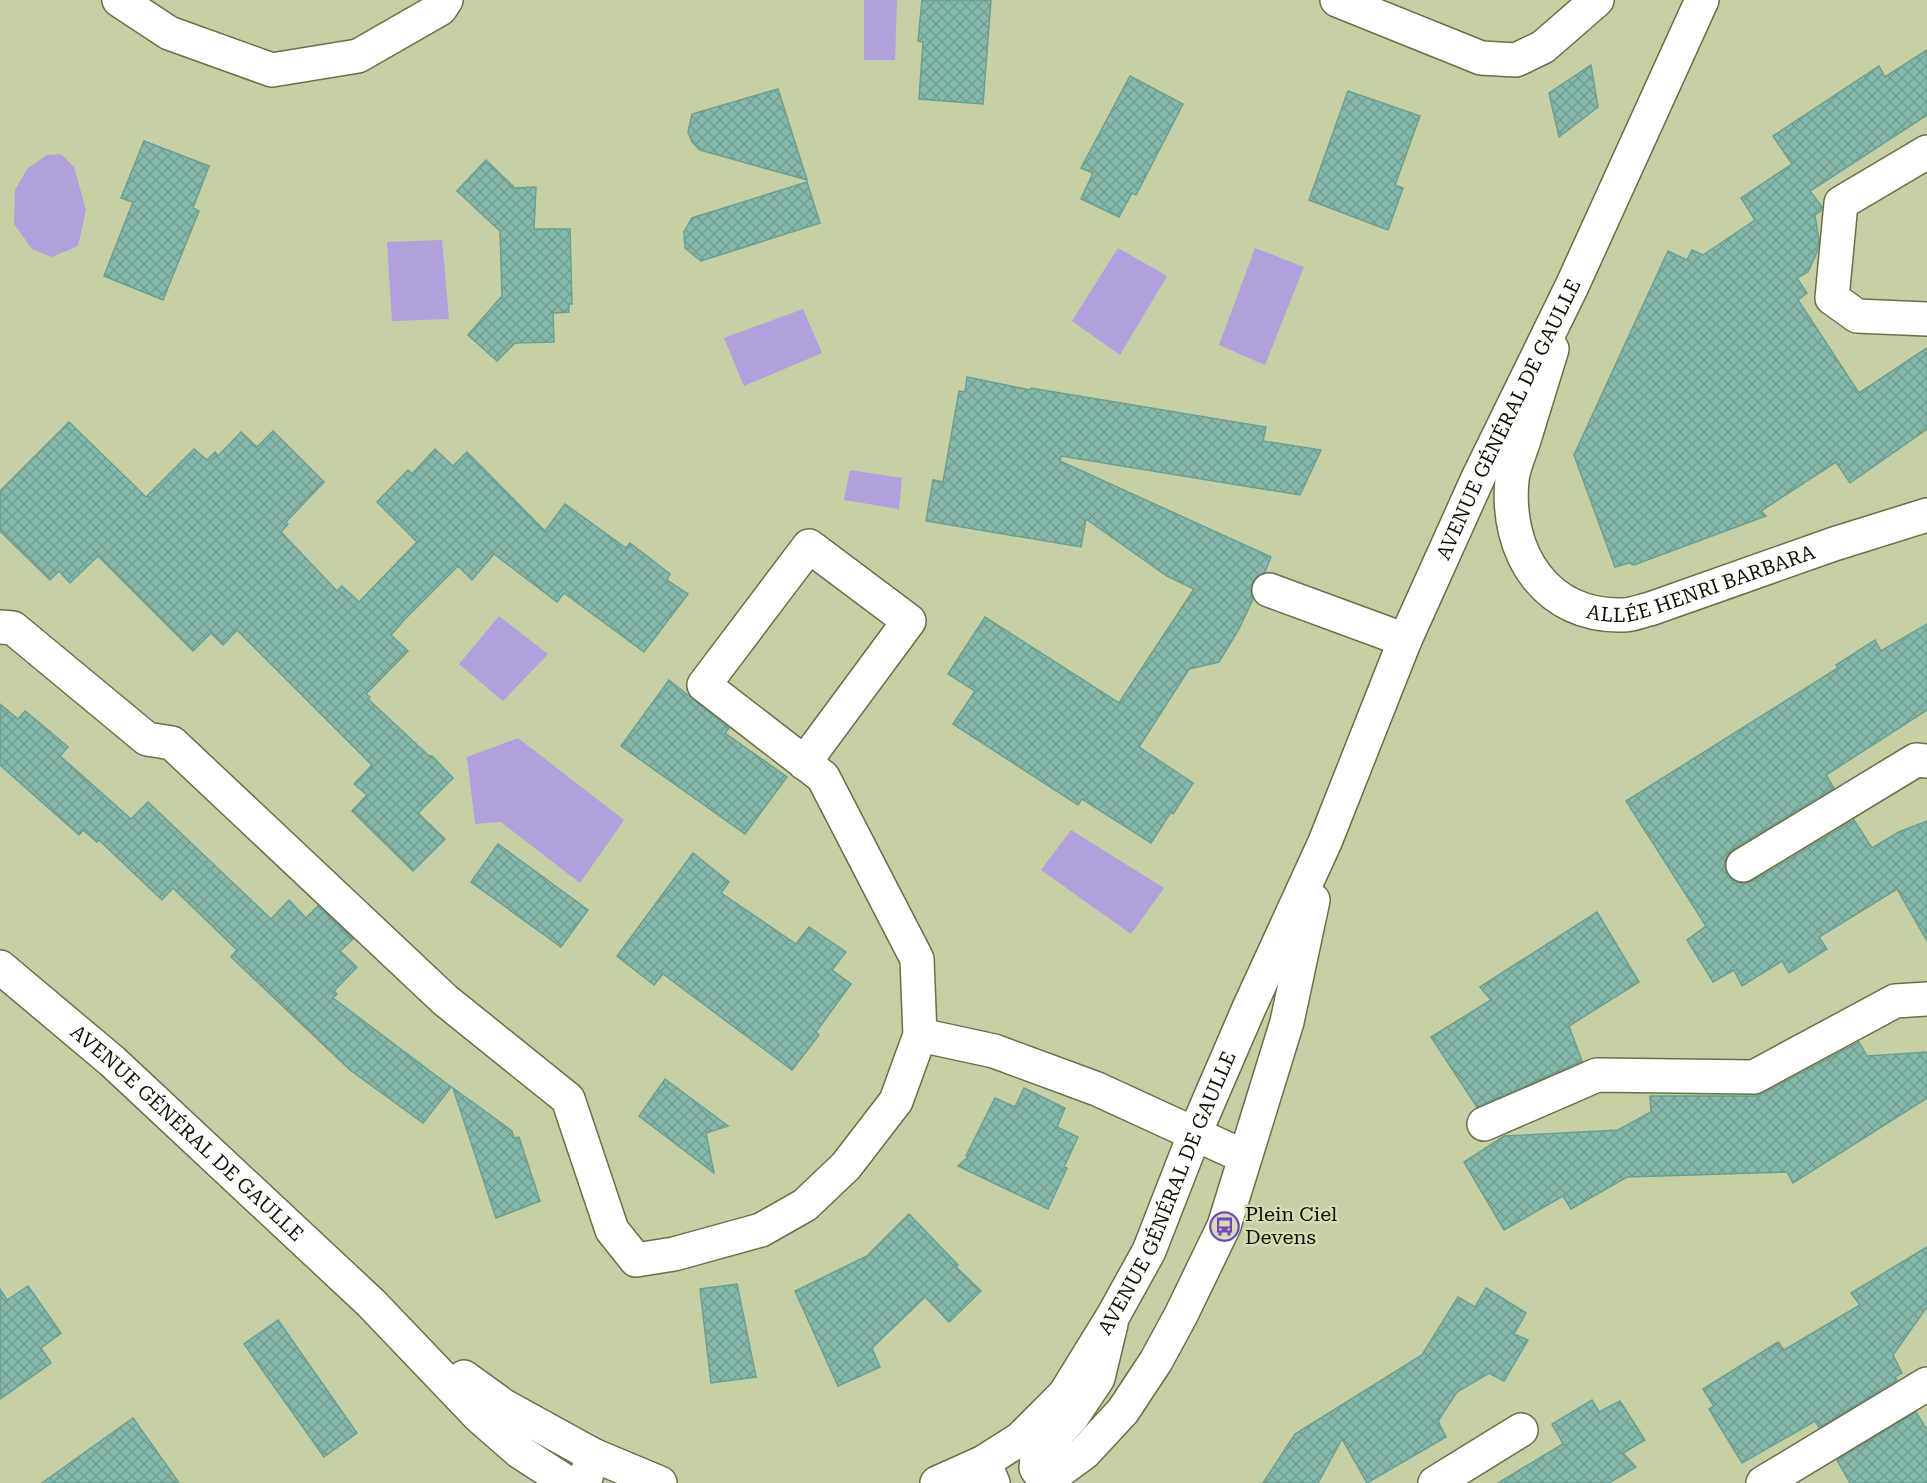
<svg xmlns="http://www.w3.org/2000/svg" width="1927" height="1483" font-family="'Roboto Serif',serif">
  <defs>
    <pattern id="building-cross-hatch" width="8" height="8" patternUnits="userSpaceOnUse" patternTransform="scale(1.5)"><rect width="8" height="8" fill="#85b9ab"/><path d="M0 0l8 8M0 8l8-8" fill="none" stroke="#729e92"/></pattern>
  </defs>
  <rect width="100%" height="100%" fill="#c7cfa4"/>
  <g fill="#b0a0dc">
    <polygon points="864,0 897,0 895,60 864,60"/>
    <polygon points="61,154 74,167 86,210 78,246 52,257 32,249 14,224 15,190 27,169 47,155"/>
    <polygon points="442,240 449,319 392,321 387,242"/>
    <polygon points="1118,248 1167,276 1120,355 1072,321"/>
    <polygon points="1255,248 1304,267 1265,365 1219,345"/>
    <polygon points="803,309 822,353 744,386 724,338"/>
    <polygon points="850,470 902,478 899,509 844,500"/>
    <polygon points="499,616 548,654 503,701 459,664"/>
    <polygon points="518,738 624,820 580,883 501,822 475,824 467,757"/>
    <polygon points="1071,830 1164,888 1131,934 1041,870"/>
  </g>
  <g fill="url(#building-cross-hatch)" stroke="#6b9f91" stroke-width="1.5">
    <polygon points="922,0 991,0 983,104 919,99 923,42 918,41"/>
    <polygon points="1927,50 1927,115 1810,191 1822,207 1821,211 1815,215 1819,241 1817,252 1808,272 1797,278 1807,293 1798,300 1859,393 1927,348 1927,429 1850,483 1836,462 1761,511 1766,516 1634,565 1629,563 1615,567 1574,455 1668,251 1687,260 1692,250 1703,255 1755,220 1741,198 1792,164 1773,136 1879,66 1885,77"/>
    <polygon points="1591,65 1598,107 1559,137 1549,93"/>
    <polygon points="1130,76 1183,104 1136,195 1132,193 1119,217 1081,199 1093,173 1081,168"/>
    <polygon points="778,89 807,180 700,150 692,142 688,132 692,114"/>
    <polygon points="1348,91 1420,116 1395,185 1403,188 1388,230 1309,200"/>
    <polygon points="144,141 209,166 193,208 199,211 163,300 104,276 133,202 121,198"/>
    <polygon points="486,160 515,188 536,187 534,229 570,229 572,304 569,304 569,312 553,313 554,342 515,343 497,361 468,335 502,296 500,231 457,191"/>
    <polygon points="807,182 820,223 701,261 685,248 684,232 692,218"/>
    <polygon points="967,377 1030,390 1031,388 1266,427 1263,441 1321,450 1300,495 1061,456 1060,461 1271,557 1265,572 1257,576 1252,583 1251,593 1253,599 1239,629 1219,662 1189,669 1139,747 1193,783 1173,814 1171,812 1151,843 1082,799 1078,805 953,724 975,691 948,674 985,617 1119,703 1194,589 1167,576 1086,519 1081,547 926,521 933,480 943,482 959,391 965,392"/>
    <polygon points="69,422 146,497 194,449 207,460 215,452 218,456 241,432 257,447 273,431 324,482 286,522 288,524 281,532 337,591 342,586 359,602 417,542 377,502 408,470 412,474 435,449 453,466 467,452 545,531 565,504 626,548 630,543 670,574 667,580 688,594 644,652 564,593 557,602 494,554 472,580 458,566 405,619 391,635 408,651 366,694 370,697 368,699 429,756 432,756 453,778 418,813 445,839 413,871 352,811 367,795 354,784 372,765 237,630 223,645 211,633 193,651 98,556 70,583 59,571 50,580 0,531 0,491"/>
    <polygon points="1927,624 1927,710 1826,775 1834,788 1733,849 1727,856 1724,865 1727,875 1735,882 1744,884 1753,881 1854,820 1872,848 1899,832 1927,821 1927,941 1897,889 1819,937 1827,949 1789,973 1782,961 1742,986 1734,970 1713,982 1687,940 1706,926 1626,801 1838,668 1836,665 1875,640 1881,651"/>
    <polygon points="669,680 729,728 725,733 787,777 745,834 621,746"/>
    <polygon points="0,704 18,719 25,711 47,729 68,747 60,756 131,819 148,802 271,919 289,900 306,918 318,906 353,939 340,951 357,967 334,991 337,994 333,998 451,1087 423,1123 350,1070 231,957 237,950 173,888 162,900 99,840 97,842 83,830 79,835 0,765"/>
    <polygon points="498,844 588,910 561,947 471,882"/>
    <polygon points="693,853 729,882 721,893 796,944 809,927 846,952 832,970 851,984 816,1032 819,1035 792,1070 663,974 654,985 617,956"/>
    <polygon points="1597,912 1639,982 1569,1026 1582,1061 1477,1107 1431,1037 1491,1000 1480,987"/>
    <polygon points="1859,1042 1867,1056 1927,1052 1927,1098 1793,1183 1787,1172 1627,1177 1571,1209 1563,1196 1504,1230 1464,1162 1506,1135 1505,1136 1618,1130 1651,1112 1650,1096 1754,1096 1762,1094"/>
    <polygon points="665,1079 728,1126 706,1133 714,1173 639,1116"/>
    <polygon points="453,1088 512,1131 514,1138 519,1137 540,1201 496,1218"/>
    <polygon points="1024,1088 1065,1108 1057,1127 1078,1137 1064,1167 1067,1168 1048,1209 958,1166 968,1157 966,1156 995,1098 1015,1107"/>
    <polygon points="909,1214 958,1265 956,1267 981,1291 949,1322 925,1297 872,1348 880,1367 838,1386 795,1291 867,1256"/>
    <polygon points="1927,1247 1927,1307 1893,1355 1902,1373 1895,1377 1897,1380 1819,1428 1815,1421 1742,1463 1709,1409 1714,1406 1703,1389 1778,1342 1784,1350 1860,1305 1851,1293"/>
    <polygon points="737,1284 756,1377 711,1383 700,1289"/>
    <polygon points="28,1286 61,1333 41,1348 51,1363 0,1399 0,1289 7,1300"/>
    <polygon points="1486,1288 1526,1313 1514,1334 1528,1340 1504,1381 1489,1373 1457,1392 1438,1421 1446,1437 1367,1483 1342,1439 1318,1483 1263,1483 1295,1434 1422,1355 1458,1297 1475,1307"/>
    <polygon points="278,1320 357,1433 324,1457 244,1344"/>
    <polygon points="1592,1400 1599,1412 1620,1401 1645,1440 1623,1453 1636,1467 1609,1483 1498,1483 1563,1444 1552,1424"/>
    <polygon points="1916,1412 1927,1430 1927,1483 1850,1483 1837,1460"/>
    <polygon points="133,1418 179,1483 42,1483"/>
  </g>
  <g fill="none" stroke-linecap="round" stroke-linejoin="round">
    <defs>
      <g id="minor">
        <polyline points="119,0 169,33 272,70 358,56 440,9 446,0"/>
        <polyline points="1337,0 1481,58 1516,60 1543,47 1597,0"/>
        <polyline points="1927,152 1841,203 1832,298 1857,316 1927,319"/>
        <path id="s1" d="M 1552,349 C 1543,379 1533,410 1524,440 C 1520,453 1513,467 1512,480 C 1505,552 1545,617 1623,615 C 1632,615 1641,611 1650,609 L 1834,544 L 1927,515"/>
        <polyline points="1269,590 1405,640"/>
        <polyline points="0,627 13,628 147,739 172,743 445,1000 568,1099 612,1230 636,1260 674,1254 761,1230 805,1205 846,1166 896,1101 920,1035 917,959 823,777 704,685 809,546 909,621 804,763"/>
        <polyline points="1743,865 1916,760 1927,761"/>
        <polyline points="920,1035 994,1051 1097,1089 1245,1157"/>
        <polyline points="1484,1124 1597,1075 1754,1077 1895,1001 1927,999"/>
        <polyline points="984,1462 993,1483"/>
        <polyline points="584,1483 593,1455"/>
        <polyline points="1046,1483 1036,1468 1037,1455 1072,1417 1098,1378 1111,1324"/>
        <polyline points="1435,1483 1521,1430"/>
        <polyline points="1763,1483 1927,1384"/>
      </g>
      <g id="major">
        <path id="s2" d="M 0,967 L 112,1061 L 371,1303 L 480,1417 L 520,1452 L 568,1483"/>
        <polyline points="464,1377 504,1406 593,1455 660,1483"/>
        <path id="s3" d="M 937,1483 L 984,1462 L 1020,1439 L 1065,1394 L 1113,1316 L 1149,1251 L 1195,1133 L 1249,1008 L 1325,842 L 1405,640 L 1478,478 L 1572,286 L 1702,0"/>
        <polyline points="1043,1483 1084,1453 1123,1411 1156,1361 1181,1315 1224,1226 1287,1022 1313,900"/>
      </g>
    </defs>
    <use href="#minor" stroke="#696f48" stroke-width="36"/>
    <use href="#major" stroke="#696f48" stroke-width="36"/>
    <use href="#minor" stroke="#fff" stroke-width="33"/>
    <use href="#major" stroke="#fff" stroke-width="33"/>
  </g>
  <defs>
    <symbol id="bus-ring" viewBox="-11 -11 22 22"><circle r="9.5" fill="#d4dcb1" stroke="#7347c0" stroke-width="1.5"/><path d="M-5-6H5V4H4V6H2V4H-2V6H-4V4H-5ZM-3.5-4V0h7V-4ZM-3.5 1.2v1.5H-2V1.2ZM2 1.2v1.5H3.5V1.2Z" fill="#7347c0"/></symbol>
  </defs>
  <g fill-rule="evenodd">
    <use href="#bus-ring" x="1208" y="1210" width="33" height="33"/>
  </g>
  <g text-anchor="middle" stroke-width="5" stroke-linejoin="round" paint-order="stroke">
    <g font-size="20" fill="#0e1103" stroke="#d4dcb1">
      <text dy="7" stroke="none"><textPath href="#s3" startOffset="1230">AVENUE GÉNÉRAL DE GAULLE</textPath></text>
      <text dy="7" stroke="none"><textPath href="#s1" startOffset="420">ALLÉE HENRI BARBARA</textPath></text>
      <text dy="7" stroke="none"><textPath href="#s2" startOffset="250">AVENUE GÉNÉRAL DE GAULLE</textPath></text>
      <text dy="7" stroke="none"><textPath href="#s3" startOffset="384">AVENUE GÉNÉRAL DE GAULLE</textPath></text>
    </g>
    <g font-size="20" fill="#0e1103" stroke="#d4dcb1" text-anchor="start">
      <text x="1245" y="1221">Plein Ciel<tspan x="1245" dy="23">Devens</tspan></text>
    </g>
  </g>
</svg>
